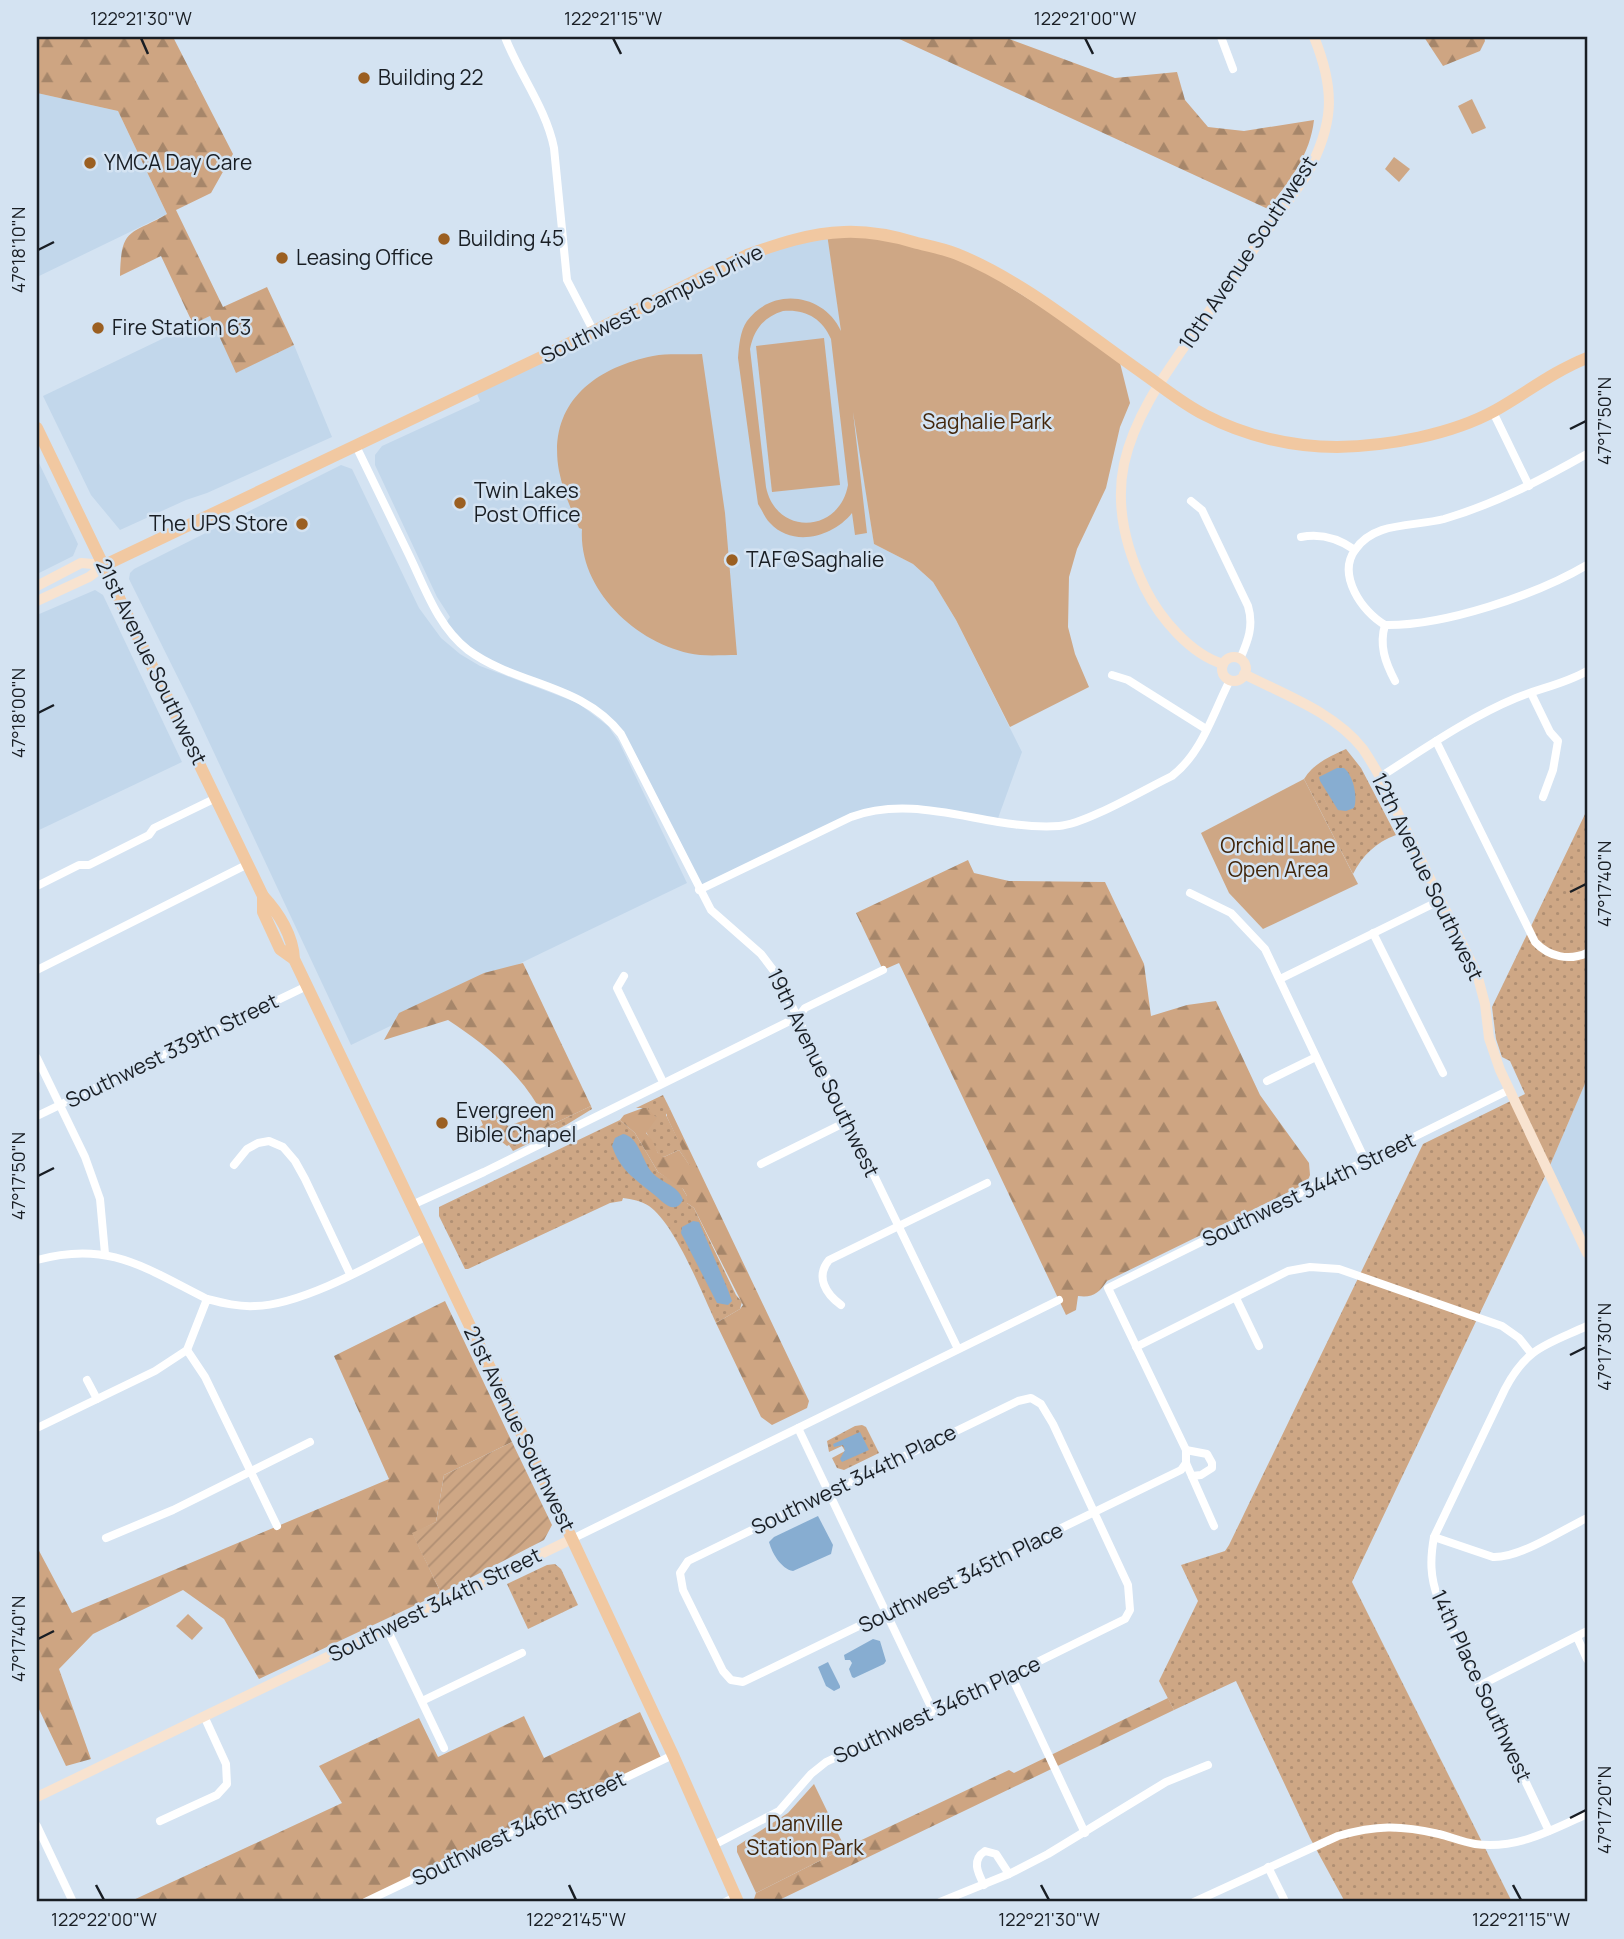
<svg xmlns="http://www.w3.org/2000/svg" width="1624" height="1939" font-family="Manrope,sans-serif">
  <defs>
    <pattern id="grass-dots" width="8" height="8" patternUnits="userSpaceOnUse" patternTransform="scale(1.75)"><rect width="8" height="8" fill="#cea785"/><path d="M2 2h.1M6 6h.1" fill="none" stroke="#b08f73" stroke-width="1.8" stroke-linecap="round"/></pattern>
    <pattern id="forest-firs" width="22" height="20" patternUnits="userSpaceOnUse" patternTransform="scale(1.75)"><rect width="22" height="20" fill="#cea582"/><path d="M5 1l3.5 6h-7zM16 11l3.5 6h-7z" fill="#a6866a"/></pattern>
    <pattern id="garden-furrows" width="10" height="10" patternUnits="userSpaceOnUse" patternTransform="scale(1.75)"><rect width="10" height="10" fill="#cea785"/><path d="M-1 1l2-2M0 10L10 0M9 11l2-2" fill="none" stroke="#b08f73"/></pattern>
  </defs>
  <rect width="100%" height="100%" fill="#d4e3f2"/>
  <g fill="#c2d7eb">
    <polygon points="37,93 118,111 167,214 37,277"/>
    <polygon points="827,234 874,544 913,564 933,582 956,620 1022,752 997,821 924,809 873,811 699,890 621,734 590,704 478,656 445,624 450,617 437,597 375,465 375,455 382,446 480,401 475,389 747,255"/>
    <polygon points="210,316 236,372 294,345 332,437 207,493 186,500 120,530 91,495 43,396"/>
    <polygon points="37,459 78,544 73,556 37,574"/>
    <polygon points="341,465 352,469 419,608 441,638 460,654 480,666 578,703 608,726 619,742 687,883 351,1045 194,710 129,579 130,573 134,569"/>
    <polygon points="95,590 103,595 182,762 37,831 37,615"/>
    <polygon points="1587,1079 1587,1253 1548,1170"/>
  </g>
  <g fill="url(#grass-dots)">
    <path d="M 1346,749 L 1361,768 L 1396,835 C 1376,842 1362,856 1353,874 L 1304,779 C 1314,763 1329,757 1346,749 Z"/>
    <polygon points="1587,810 1587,1079 1548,1170 1352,1582 1512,1902 1345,1902 1310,1838 1236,1681 1174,1710 1159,1681 1198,1601 1181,1565 1225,1551 1229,1545 1423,1144 1525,1094 1510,1061 1502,1057 1496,1039 1492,1007"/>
    <polygon points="663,1095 670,1109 666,1115 695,1174 679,1150 664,1157 659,1155 646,1132 656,1117 651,1115 647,1108 636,1108"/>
    <polygon points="591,1106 592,1109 566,1125 513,1151 509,1145"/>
    <path d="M 620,1120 L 635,1133 L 658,1172 L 681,1186 L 687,1196 L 687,1203 L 694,1208 L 736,1295 L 742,1302 L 740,1309 L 716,1323 C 702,1293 675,1224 649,1206 C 641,1201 632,1199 623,1198 L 622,1201 L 610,1203 L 468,1269 L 465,1269 L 439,1216 L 439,1207 Z"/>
    <polygon points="862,1425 866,1427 879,1453 844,1470 837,1468 832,1458 845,1451 842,1446 829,1452 827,1441 855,1426"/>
    <polygon points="555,1564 561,1569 578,1605 528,1629 507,1584 547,1565"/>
  </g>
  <g fill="url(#forest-firs)">
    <path d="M 37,37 L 173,37 L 233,154 L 211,193 L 176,210 L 223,307 L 267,287 L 294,345 L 236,373 L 210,316 L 193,324 L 161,256 L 120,276 C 121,226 130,236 167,214 L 118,111 L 37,93 Z"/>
    <path d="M 895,37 L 1004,37 L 1115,78 L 1177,72 L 1185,100 L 1208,127 L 1244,131 L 1314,120 C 1310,156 1289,181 1268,209 Z"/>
    <polygon points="1424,37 1484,37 1485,41 1480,51 1443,66"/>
    <path d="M 968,860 L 974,873 L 1009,881 L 1105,882 L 1144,964 L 1151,1016 L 1187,1005 L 1216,1001 L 1260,1095 L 1309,1163 L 1310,1175 L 1307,1183 L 1107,1281 C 1099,1293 1093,1298 1078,1296 L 1076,1310 L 1066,1315 L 899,963 L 883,970 L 856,913 Z"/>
    <path d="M 523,963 L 591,1106 L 507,1146 L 497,1138 L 496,1133 L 490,1137 L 487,1134 L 483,1136 L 478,1128 L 483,1125 L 480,1118 L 483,1110 C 498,1103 500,1120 508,1126 L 525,1120 L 526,1116 L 530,1115 L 538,1106 C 517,1070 483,1043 448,1020 L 384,1040 L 399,1013 L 484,973 Z"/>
    <polygon points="643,1108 647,1108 657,1118 646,1133 652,1140 658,1153 664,1157 679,1150 690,1166 667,1117 667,1112 670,1109 809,1401 807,1408 772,1425 761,1417 716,1323 740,1309 743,1305 694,1208 687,1203 687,1196 683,1189 658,1172 635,1133 620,1120 624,1115"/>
    <polygon points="445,1301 512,1442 444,1475 436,1522 413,1534 441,1593 259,1679 224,1619 183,1590 93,1634 59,1669 91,1759 66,1766 37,1705 37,1547 72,1613 389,1479 334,1356"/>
    <polygon points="1168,1698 1174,1710 775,1902 753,1902 756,1893 851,1845 1009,1770 1014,1773"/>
    <polygon points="640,1712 662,1760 365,1902 129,1902 342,1803 319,1766 419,1718 438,1757 524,1716 544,1758"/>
  </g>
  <g fill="#cea785" fill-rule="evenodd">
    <polygon points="1472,99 1486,128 1472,134 1458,106"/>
    <polygon points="1394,157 1410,169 1399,182 1385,169"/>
    <path d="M 845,232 L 957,254 L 1118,355 L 1130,403 L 1120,427 L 1106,488 L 1077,549 L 1069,577 L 1068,627 L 1075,654 L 1089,687 L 1010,727 L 956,620 L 933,582 L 913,564 L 874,544 L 853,412 L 867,533 L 855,535 L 852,513 C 833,537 793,548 770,523 C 765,518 762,510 758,504 L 738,358 C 739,346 740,331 747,321 C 773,286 824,294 841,331 L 827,234 ZM 783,311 C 805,309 822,318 831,339 L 848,485 C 839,534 776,536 766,487 L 750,349 C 754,329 764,317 783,311 Z"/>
    <polygon points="824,338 840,485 772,492 756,346"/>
    <path d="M 702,354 L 725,513 L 737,655 C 725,655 712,656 700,655 C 640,648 578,591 582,529 L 579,528 C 571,509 563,491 559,471 C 547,405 593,368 653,356 C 668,353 686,355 702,354 Z"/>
    <polygon points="1304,779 1358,884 1263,929 1229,893 1201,833"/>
    <polygon points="188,1614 203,1628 192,1640 176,1626"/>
    <polygon points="814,1784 845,1848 756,1893 737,1852 737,1846 788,1813"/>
  </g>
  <polygon fill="url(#garden-furrows)" points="512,1442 552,1525 544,1540 441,1593 412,1533 436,1522 444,1475"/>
  <g fill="#87add1">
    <path d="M 1337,768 L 1344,768 C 1353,775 1358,797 1354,808 L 1346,811 L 1338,810 L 1320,781 L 1319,777 Z"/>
    <path d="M 623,1134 C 637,1136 642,1158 650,1170 C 659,1183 678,1184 683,1200 C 673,1217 662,1200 652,1193 C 634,1178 620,1170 612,1146 L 615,1138 Z"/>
    <polygon points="693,1221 699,1222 728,1290 732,1301 728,1305 717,1303 681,1233 682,1227"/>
    <polygon points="860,1432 869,1450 842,1462 840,1459 845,1450 843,1445 834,1447 833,1444"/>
    <path d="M 818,1516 L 833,1545 L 831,1554 L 793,1571 C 781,1569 772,1553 769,1542 L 774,1537 Z"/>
    <polygon points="873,1639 880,1641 886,1661 884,1664 854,1678 852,1677 849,1669 852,1663 850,1660 845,1660 844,1655"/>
    <polygon points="828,1662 840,1686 840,1688 834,1691 826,1686 818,1667"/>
  </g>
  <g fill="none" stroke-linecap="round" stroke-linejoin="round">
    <g stroke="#fff" stroke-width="8">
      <path d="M 505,37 C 519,74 546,108 554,148 L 567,280 L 593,330"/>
      <polyline points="1221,37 1233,69"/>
      <polyline points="1493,412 1529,486"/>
      <path d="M 355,444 C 373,481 391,518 409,555 C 425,588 438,627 468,650 C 517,686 581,683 621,734 L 711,910 L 761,954 L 777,975 L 958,1349"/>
      <path d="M 1191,501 L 1202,510 L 1248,606 C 1254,626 1248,641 1240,659"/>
      <path d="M 1301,537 C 1321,533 1338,538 1355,550 C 1374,521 1414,527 1444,519 C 1495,504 1541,480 1587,454"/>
      <path d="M 1355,550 C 1337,575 1362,612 1385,625 C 1444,626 1536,595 1587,565"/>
      <path d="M 1385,625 C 1379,645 1385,662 1395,681"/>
      <polyline points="1112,675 1128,680 1206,729"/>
      <polyline points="1531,693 1550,732 1558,741 1553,770 1543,797"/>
      <path d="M 1436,741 L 1535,942 C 1549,957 1569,961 1587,953"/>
      <path d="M 1380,777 C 1424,749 1468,718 1516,698 C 1540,688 1565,684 1587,671"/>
      <polyline points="37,886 79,865 89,865 149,835 154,828 216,798"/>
      <path d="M 699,890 L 851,817 C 919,792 989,831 1059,826 C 1086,824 1145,789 1172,776 C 1202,753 1213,713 1230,680"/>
      <polyline points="1190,893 1231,913 1265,949 1366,1162"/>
      <polyline points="1373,933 1443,1073"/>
      <polyline points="37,970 248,864"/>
      <polyline points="624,976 617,988 663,1082"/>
      <polyline points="1280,979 1441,900"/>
      <polyline points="37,1058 85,1157 100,1199 105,1254"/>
      <polyline points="1267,1081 1316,1057"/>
      <polyline points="37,1116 307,986"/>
      <polyline points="761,1164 846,1122"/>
      <polyline points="234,1165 247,1149 258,1143 269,1141 283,1147 295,1161 305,1179 350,1274"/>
      <polyline points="412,1205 484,1172 798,1017 805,1008 883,970"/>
      <path d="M 37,1260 C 109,1240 145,1268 207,1299"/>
      <polyline points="1236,1298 1259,1346"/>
      <path d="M 841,1305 C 826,1294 815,1277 829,1260 L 987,1183"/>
      <polyline points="1136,1347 1288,1271 1310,1267 1339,1269 1502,1326 1519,1338 1531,1353"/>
      <polyline points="187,1350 205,1377 277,1526"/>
      <polyline points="87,1380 97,1399"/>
      <path d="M 37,1428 L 155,1371 L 187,1350 L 207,1299 C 223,1303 239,1307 255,1306 C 305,1305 382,1259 427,1236"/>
      <polyline points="798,1428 933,1711"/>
      <polyline points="1186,1450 1207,1454 1212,1463 1212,1468 1201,1475 1192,1476"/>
      <polyline points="1214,1526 1186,1463 1186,1450 1108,1288 1509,1090"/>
      <path d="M 1434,1537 L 1493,1557 C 1520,1558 1562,1530 1587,1518"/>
      <polyline points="106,1538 173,1510 310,1442"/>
      <polyline points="572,1539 1059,1300"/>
      <polyline points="387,1629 444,1748"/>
      <polyline points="1577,1637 1587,1659"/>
      <polyline points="1011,1675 1085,1833"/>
      <polyline points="1479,1686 1587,1631"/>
      <polyline points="422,1701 522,1653"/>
      <polyline points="160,1821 217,1795 227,1784 226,1764 204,1716"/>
      <polyline points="37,1826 73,1902"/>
      <path d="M 1549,1831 L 1438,1598 C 1430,1577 1430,1559 1434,1537 L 1505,1389 C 1527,1347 1546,1345 1587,1326"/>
      <path d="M 712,1846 L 779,1811 L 811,1774 L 826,1762 L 1011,1675 L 1125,1619 L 1130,1610 L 1128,1585 L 1053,1424 L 1041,1404 L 1031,1398 L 1018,1401 L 688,1561 L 680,1573 L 683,1590 L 723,1671 L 731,1680 L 743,1682 C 889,1611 1035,1542 1181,1470 L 1186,1463"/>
      <polyline points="1268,1867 1284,1899"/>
      <path d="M 984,1885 C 978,1873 971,1860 985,1851 L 996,1854 L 1009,1874"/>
      <polyline points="365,1902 673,1755"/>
      <polyline points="725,1902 735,1897"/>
      <polyline points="940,1902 1009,1874 1048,1854 1166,1782 1208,1765"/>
      <path d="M 1194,1902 L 1338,1836 C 1376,1825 1400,1825 1439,1834 C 1451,1837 1463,1842 1475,1844 C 1516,1850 1552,1830 1587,1814"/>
    </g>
    <g stroke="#f8e3d0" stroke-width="10">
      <polyline points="37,586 81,563 105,565"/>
      <polyline points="37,601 89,577 105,565"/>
      <circle cx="1234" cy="669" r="12"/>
      <path d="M 1223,664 C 1190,654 1160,618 1145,588 C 1126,549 1115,507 1124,464 C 1135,414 1166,373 1194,333 C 1231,280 1269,229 1306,176 C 1334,125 1336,91 1314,37"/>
      <path d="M 1244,674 C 1285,695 1334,712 1363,749 C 1369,758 1375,768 1380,777 L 1477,974 L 1485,1004 L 1489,1038 L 1500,1070 L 1587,1253"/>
      <polyline points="37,1797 572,1539"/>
    </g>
    <g stroke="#f1c8a1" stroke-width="12">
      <polyline points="37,428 263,896"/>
      <path d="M 105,565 L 550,353 L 747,255 C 778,244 810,233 844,232 C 868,231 894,236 917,243 C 930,246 945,249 957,254 C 1024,281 1085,333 1144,374 C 1164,388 1183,404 1205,415 C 1245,436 1292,447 1337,447 C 1388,446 1451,435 1496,410 C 1526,393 1554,371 1587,358"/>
      <path d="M 294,959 L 280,949 L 263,912 L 263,896 C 279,913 293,936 294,959 L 572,1539 L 673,1755 L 738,1902"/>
    </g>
  </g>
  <path fill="none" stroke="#191e24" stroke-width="2.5" d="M 141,38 L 148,54M 613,38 L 621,54M 1085,38 L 1093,54M 38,250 L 54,242M 1570,429 L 1586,421M 38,713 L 54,705M 1570,892 L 1586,884M 38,1176 L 54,1168M 1570,1355 L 1586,1347M 38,1639 L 54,1631M 1570,1818 L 1586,1810M 96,1885 L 104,1900M 569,1885 L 576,1900M 1041,1885 L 1049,1900M 1513,1885 L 1521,1900"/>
  <g fill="#9b5f21" stroke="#d4e3f2" stroke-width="2.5">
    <circle cx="364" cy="78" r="7"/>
    <circle cx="90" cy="163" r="7"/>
    <circle cx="444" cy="239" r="7"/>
    <circle cx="282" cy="258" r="7"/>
    <circle cx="98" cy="328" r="7"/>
    <circle cx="460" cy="503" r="7"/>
    <circle cx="302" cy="524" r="7"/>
    <circle cx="732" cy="560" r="7"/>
    <circle cx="442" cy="1123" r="7"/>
  </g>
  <g text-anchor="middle" stroke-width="5" stroke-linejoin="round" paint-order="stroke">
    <g font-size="21" fill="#191e24" stroke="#d4e3f2" text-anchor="start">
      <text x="378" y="85">Building 22</text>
      <text x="104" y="170">YMCA Day Care</text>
      <text x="458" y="246">Building 45</text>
      <text x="296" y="265">Leasing Office</text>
      <text x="112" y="335">Fire Station 63</text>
      <text x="474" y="498">Twin Lakes<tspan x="474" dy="24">Post Office</tspan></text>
      <text x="288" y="531" text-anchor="end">The UPS Store</text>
      <text x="746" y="567">TAF@Saghalie</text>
      <text x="456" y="1118">Evergreen<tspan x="456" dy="24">Bible Chapel</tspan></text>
    </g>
    <g font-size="21" fill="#191e24" stroke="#d4e3f2">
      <text transform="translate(1248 253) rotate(-56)" y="7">10th Avenue Southwest</text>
      <text transform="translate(652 304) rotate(-26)" y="7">Southwest Campus Drive</text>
      <text transform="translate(151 662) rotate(64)" y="7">21st Avenue Southwest</text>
      <text transform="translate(1427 877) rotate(64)" y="7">12th Avenue Southwest</text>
      <text transform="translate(172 1051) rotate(-26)" y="7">Southwest 339th Street</text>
      <text transform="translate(823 1073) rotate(64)" y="7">19th Avenue Southwest</text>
      <text transform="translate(1309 1190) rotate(-26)" y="7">Southwest 344th Street</text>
      <text transform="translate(519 1429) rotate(64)" y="7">21st Avenue Southwest</text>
      <text transform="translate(854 1480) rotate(-26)" y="7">Southwest 344th Place</text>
      <text transform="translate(961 1578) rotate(-26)" y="7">Southwest 345th Place</text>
      <text transform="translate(435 1605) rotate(-26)" y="7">Southwest 344th Street</text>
      <text transform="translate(1481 1686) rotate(65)" y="7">14th Place Southwest</text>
      <text transform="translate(937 1710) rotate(-25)" y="7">Southwest 346th Place</text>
      <text transform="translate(519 1829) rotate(-26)" y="7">Southwest 346th Street</text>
    </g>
    <g font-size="21" fill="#42260a" stroke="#d4e3f2">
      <text x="987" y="429">Saghalie Park</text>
      <text x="1278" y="853">Orchid Lane<tspan x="1278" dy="24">Open Area</tspan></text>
      <text x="805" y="1831">Danville<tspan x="805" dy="24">Station Park</tspan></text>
    </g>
  </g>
  <rect width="1624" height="1939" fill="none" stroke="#d4e3f2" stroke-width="77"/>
  <rect x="38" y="38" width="1548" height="1862" fill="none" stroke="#191e24" stroke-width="2.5"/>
  <g font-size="18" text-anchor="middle" fill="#191e24">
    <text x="141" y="25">122°21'30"W</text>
    <text x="613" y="25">122°21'15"W</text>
    <text x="1085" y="25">122°21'00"W</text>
    <text transform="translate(19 250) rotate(-90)" y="6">47°18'10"N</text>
    <text transform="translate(1605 421) rotate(-90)" y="6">47°17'50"N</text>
    <text transform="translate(19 713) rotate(-90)" y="6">47°18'00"N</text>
    <text transform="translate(1605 884) rotate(-90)" y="6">47°17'40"N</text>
    <text transform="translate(19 1176) rotate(-90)" y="6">47°17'50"N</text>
    <text transform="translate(1605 1347) rotate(-90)" y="6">47°17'30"N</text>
    <text transform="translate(19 1639) rotate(-90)" y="6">47°17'40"N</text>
    <text transform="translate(1605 1810) rotate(-90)" y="6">47°17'20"N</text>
    <text x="104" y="1926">122°22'00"W</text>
    <text x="576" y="1926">122°21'45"W</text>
    <text x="1049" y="1926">122°21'30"W</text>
    <text x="1521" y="1926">122°21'15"W</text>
  </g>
</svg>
